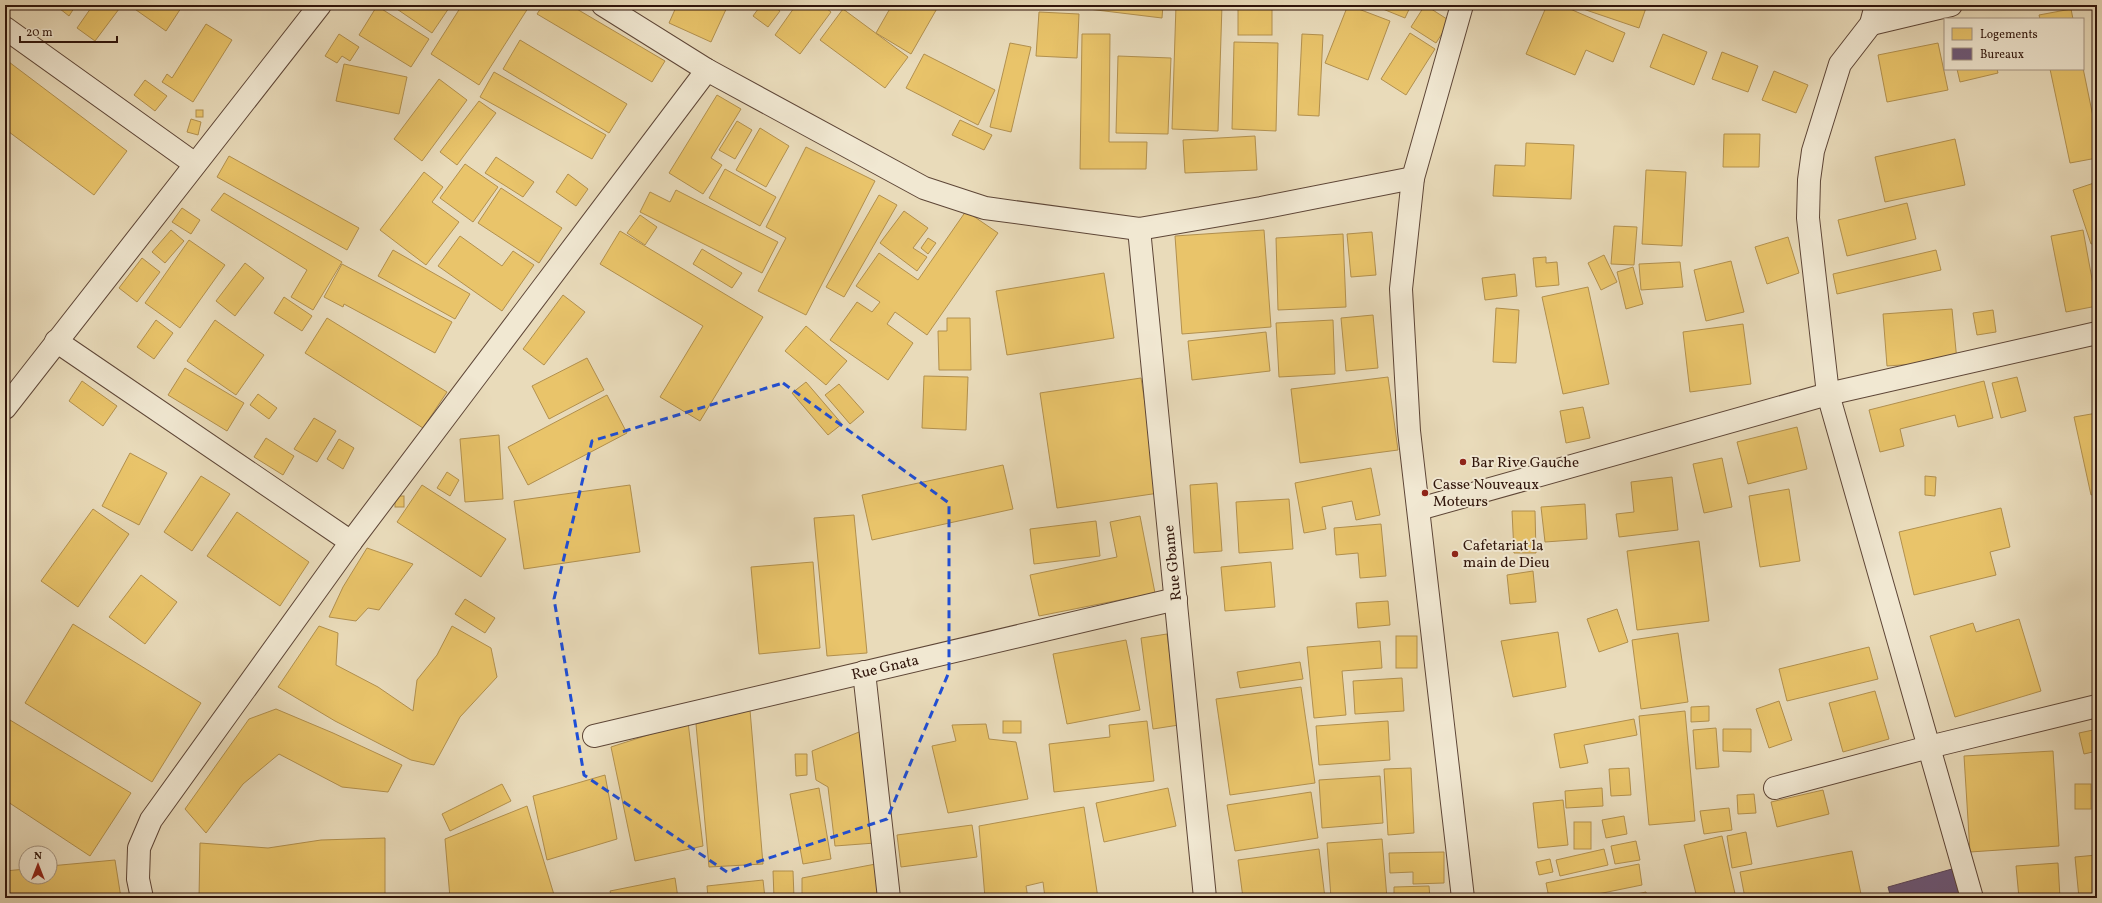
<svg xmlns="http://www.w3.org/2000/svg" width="2102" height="903" font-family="Vollkorn,serif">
  <rect width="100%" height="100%" fill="#e9dbba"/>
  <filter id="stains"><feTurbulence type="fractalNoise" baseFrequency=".005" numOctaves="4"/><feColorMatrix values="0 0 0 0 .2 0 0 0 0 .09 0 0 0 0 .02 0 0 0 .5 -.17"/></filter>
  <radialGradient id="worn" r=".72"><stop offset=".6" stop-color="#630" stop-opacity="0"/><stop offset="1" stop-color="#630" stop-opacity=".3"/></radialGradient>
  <g fill="#e9c46a" stroke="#b2904e">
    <polygon points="55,5 76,5 69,16"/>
    <polygon points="93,5 122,5 95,41 77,28"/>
    <polygon points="129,5 183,5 166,31"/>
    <polygon points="391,5 451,5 432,33"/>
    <polygon points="462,5 530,5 479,85 431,54"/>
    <polygon points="543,5 570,5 665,61 652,82 537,14"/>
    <polygon points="677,5 728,5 711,42 669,23"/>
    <polygon points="761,5 771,5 780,11 768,27 753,16"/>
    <polygon points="796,5 822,5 831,12 800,54 775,35"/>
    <polygon points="892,5 939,5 911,54 876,33"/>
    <polygon points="1080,5 1163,5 1162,18 1080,8"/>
    <polygon points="1176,5 1222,5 1218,131 1172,129"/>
    <rect x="1238" y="5" width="34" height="30"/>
    <polygon points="1348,5 1390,21 1368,80 1325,63"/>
    <polygon points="1373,5 1411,5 1405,18"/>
    <polygon points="1425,5 1450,21 1436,43 1411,27"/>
    <polygon points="1547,5 1561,5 1625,33 1613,62 1586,50 1575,75 1526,54"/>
    <polygon points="1584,5 1647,5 1639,28 1583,9"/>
    <polygon points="377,6 429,39 411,67 359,35"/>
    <polygon points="843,9 908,57 885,88 820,40"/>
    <polygon points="2071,9 2073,19 2040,19 2039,15"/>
    <polygon points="1039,12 1079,14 1077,58 1036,56"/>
    <polygon points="206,24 232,40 193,102 162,82 167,74 172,78"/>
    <polygon points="1410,33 1435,49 1406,95 1381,79"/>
    <polygon points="339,34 359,47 350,61 342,56 337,63 325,56"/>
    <polygon points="1082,34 1110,34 1109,142 1147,142 1146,169 1080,169"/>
    <polygon points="1302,34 1323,35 1319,116 1298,115"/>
    <polygon points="1663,34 1707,52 1694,85 1650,67"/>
    <polygon points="520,40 627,104 609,133 503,69"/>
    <polygon points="1234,42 1278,43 1276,131 1232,129"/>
    <polygon points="1010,43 1031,47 1011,132 990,127"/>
    <polygon points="1938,43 1948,90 1887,102 1878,55"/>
    <polygon points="1722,52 1758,66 1748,92 1712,79"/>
    <polygon points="924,54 995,90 978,125 906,88"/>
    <polygon points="1118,56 1171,58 1168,134 1116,133"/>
    <polygon points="5,59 127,151 94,195 5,129"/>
    <polygon points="344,64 407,77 399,114 336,101"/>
    <polygon points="2083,68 2097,136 2097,158 2070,163 2050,69"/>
    <polygon points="1957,69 1997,69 1998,73 1960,82"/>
    <polygon points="1774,71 1808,85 1796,113 1762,100"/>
    <polygon points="494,72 606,135 592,159 480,97"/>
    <polygon points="439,79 467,100 422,161 394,139"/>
    <polygon points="145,80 167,96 155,111 134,95"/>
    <polygon points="717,95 741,109 711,158 722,165 703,194 669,173"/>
    <polygon points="479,101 496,113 457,165 440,152"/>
    <rect x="196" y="110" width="7" height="7"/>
    <polygon points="191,119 201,122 198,135 187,132"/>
    <polygon points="960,120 992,135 984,150 952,135"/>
    <polygon points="737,121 752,130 735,159 719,150"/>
    <polygon points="760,128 789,146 766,187 736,170"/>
    <polygon points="1724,134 1760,134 1759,167 1723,167"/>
    <polygon points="1255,136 1257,170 1185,173 1183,140"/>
    <polygon points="1955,139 1965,185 1885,202 1875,157"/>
    <polygon points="1526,143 1574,145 1571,199 1493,196 1495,165 1525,166"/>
    <polygon points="806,147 875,181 806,315 758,291 786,238 766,227"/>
    <polygon points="229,156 359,228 347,250 217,177"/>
    <polygon points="496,157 534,182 523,197 485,173"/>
    <polygon points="465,164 498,187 473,222 440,198"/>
    <polygon points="725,169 776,197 760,226 709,198"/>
    <polygon points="1646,170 1686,172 1682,246 1642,244"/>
    <polygon points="424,172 443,187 432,202 459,222 426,265 380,230"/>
    <polygon points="568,174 588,189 576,206 556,192"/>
    <polygon points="2097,182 2097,242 2091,244 2073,190"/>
    <polygon points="501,188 562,228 539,263 478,223"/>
    <polygon points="676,190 778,242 762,273 640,212 650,192 670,202"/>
    <polygon points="224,193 342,262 313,310 291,297 307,270 211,210"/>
    <polygon points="879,195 897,205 844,297 826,287"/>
    <polygon points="1907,203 1916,239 1847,256 1838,220"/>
    <polygon points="182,208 200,220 191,234 172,222"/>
    <polygon points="904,211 928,228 913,248 927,257 917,271 880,243"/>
    <polygon points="966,211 998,233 927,335 895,312 887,324 913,343 888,380 830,340 857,302 872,312 880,302 856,286 879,253 918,280"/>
    <polygon points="640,215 657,227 645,245 627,233"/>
    <polygon points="1614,226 1637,227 1634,265 1611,264"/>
    <polygon points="171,230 184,241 165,263 152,252"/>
    <polygon points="1264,230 1271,327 1182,334 1175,236"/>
    <polygon points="2083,230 2097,306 2066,312 2051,236"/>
    <polygon points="620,231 763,317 700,421 660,397 703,326 600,264"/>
    <polygon points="1372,232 1376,275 1351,277 1347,234"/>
    <polygon points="1343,234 1346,307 1278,310 1276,238"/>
    <polygon points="460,236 502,266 513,251 534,265 502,311 438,266"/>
    <polygon points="1788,237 1799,273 1767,284 1755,247"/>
    <polygon points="928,238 936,243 928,254 921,248"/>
    <polygon points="189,240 225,265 180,328 145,303"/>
    <polygon points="702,249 742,273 732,288 693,264"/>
    <polygon points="393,250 470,294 455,319 378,276"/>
    <polygon points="1936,250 1941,270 1837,294 1833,274"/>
    <polygon points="1604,255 1617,282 1601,290 1588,263"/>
    <polygon points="1546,257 1546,263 1557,262 1559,285 1536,287 1533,258"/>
    <polygon points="142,258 160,272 137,302 119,288"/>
    <polygon points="1731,261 1744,312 1706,321 1694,270"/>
    <polygon points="1680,262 1683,287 1641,290 1639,264"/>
    <polygon points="245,263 264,278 235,316 216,301"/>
    <polygon points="342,264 452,322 435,353 344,304 343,307 324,297"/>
    <polygon points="1633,267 1643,304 1626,309 1617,272"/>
    <polygon points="1104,273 1114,338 1007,355 996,291"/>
    <polygon points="1515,274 1517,296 1485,300 1482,278"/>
    <polygon points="1588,287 1609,384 1563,394 1542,297"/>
    <polygon points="563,295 585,312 544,365 523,349"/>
    <polygon points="284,297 312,316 302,331 274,313"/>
    <polygon points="1496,308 1519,310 1516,363 1493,362"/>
    <polygon points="1952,309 1957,361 1887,366 1883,314"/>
    <polygon points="1993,310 1996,332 1977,335 1973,313"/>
    <polygon points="1373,315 1378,368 1346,371 1341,318"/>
    <polygon points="327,318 447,392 423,428 305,353"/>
    <polygon points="947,318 970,318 971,370 939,370 938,331 947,331"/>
    <polygon points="156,320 173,333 154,359 137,347"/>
    <polygon points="215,320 264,355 236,395 187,361"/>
    <polygon points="1333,320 1335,374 1279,377 1276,323"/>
    <polygon points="1743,324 1751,384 1690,392 1683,332"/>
    <polygon points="806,326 847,361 826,385 785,351"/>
    <polygon points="1266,332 1270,371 1192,380 1188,341"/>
    <polygon points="587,358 604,390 549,419 532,386"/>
    <polygon points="185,368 244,403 227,431 168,395"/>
    <polygon points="924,376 968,377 966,430 922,428"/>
    <polygon points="1388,377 1398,450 1300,463 1291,389"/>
    <polygon points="2017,377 2026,411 2001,418 1992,383"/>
    <polygon points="1141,378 1159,493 1057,508 1040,393"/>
    <polygon points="82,381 117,406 103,426 69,401"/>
    <polygon points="1984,381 1993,418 1958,427 1955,415 1900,429 1904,446 1880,452 1869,410"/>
    <polygon points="806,382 842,424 828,435 792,393"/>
    <polygon points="839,384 864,412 850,424 825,395"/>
    <polygon points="258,394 277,408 269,419 250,405"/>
    <polygon points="607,395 627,433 528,485 508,447"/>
    <polygon points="1583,407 1590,438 1566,443 1560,411"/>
    <polygon points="2097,413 2097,493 2091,495 2074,417"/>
    <polygon points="314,418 336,431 317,462 294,449"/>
    <polygon points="1797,427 1807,469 1748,484 1737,442"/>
    <polygon points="499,435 503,499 465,502 460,439"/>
    <polygon points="266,438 294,456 283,475 254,457"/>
    <polygon points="339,439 354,448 343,469 327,459"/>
    <polygon points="130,453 167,473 139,525 102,506"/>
    <polygon points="1722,458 1732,507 1704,513 1693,464"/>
    <polygon points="1003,465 1013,509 872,540 862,495"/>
    <polygon points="1371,468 1380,515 1356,520 1352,501 1322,507 1326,529 1304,533 1295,483"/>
    <polygon points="447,472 459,480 450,496 437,488"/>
    <polygon points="201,476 230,494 192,551 164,532"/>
    <polygon points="1925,476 1936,477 1935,496 1925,495"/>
    <polygon points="1672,477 1678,530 1619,537 1616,514 1634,512 1631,482"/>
    <polygon points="1217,483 1222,551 1194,553 1190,485"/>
    <polygon points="422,485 506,539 481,577 397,522"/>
    <polygon points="630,485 640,552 524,569 514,501"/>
    <polygon points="1789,489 1800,561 1760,567 1749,496"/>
    <rect x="395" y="496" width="9" height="11"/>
    <polygon points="1289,499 1293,549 1239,553 1236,502"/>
    <polygon points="1585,504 1587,539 1545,542 1541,507"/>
    <polygon points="2001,508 2010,547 1990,552 1996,575 1914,595 1899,532"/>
    <polygon points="93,509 129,534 78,607 41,581"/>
    <polygon points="1512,511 1535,511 1536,553 1514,553"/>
    <polygon points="237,512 309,562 280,606 207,556"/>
    <polygon points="854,515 867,653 827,656 814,518"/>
    <polygon points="1140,516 1155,593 1039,616 1030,575 1117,557 1110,522"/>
    <polygon points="1096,521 1100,556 1034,564 1030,529"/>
    <polygon points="1381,524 1386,576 1360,578 1358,553 1336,555 1334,528"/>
    <polygon points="1699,541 1709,621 1637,630 1627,551"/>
    <polygon points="367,548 413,564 379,610 368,608 356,621 329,617 343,587"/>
    <polygon points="813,562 820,648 759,654 751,567"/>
    <polygon points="1271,562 1275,607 1225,611 1221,567"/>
    <polygon points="1533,571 1536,602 1510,604 1507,575"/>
    <polygon points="141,575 177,602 145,644 109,617"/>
    <polygon points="465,599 495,618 485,633 455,614"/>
    <polygon points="1388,601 1390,625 1358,628 1356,603"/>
    <polygon points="1617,609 1628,642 1599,652 1587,619"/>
    <polygon points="2019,619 2041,691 1955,717 1930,636 1973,623 1976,632"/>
    <polygon points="73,624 201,703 152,782 25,703"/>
    <polygon points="319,626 338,633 336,665 378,687 413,711 417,680 437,655 452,626 491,648 497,677 460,717 434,765 411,760 335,721 278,687"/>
    <polygon points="1558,632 1566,687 1513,697 1501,641"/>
    <polygon points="1678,633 1688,702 1641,709 1632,640"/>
    <polygon points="1167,634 1179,725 1153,729 1141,638"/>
    <rect x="1396" y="636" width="21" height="32"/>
    <polygon points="1126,640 1140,710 1067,724 1053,654"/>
    <polygon points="1380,641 1382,668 1342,671 1346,715 1314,718 1307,647"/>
    <polygon points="1869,647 1878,679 1787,701 1779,669"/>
    <polygon points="1300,662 1303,679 1240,688 1237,672"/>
    <polygon points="1402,678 1404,711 1355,714 1353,681"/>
    <polygon points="1301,687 1315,783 1230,795 1216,699"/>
    <polygon points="1875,691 1889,739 1843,752 1829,703"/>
    <polygon points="1779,701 1792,740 1769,748 1756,709"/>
    <polygon points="1709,706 1709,721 1691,722 1691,707"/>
    <polygon points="276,709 333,733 402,765 388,792 342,787 279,754 243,784 206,833 185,809 249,719"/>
    <polygon points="750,710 763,864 709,867 696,724"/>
    <polygon points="1685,711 1695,821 1649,825 1639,716"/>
    <polygon points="5,717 131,793 90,856 5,800"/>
    <polygon points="1634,719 1637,735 1584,745 1588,763 1560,768 1554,734"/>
    <rect x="1003" y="721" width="18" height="12"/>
    <polygon points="1147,721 1154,781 1054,792 1049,744 1110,737 1109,725"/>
    <polygon points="1388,721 1390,760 1319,765 1316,726"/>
    <polygon points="688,722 703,846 635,861 611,747"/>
    <polygon points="986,724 989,739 1016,742 1028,799 948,813 932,746 956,741 952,725"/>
    <polygon points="1716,728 1719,767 1696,769 1693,730"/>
    <polygon points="1723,729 1751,729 1751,752 1723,751"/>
    <polygon points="864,730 875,843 835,846 828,787 816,780 812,751"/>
    <polygon points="2093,730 2097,751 2084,754 2079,733"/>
    <polygon points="2053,751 2059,846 1970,852 1964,756"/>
    <polygon points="795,754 807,754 807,775 796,776"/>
    <polygon points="1411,768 1414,833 1388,835 1384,769"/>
    <polygon points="1629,768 1631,795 1611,796 1609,769"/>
    <polygon points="605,775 617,839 547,860 533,796"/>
    <polygon points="1380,776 1383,823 1322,828 1319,780"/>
    <polygon points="502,784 511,801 450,831 442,814"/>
    <rect x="2075" y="784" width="16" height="25"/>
    <polygon points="819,788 831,859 803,864 790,794"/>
    <polygon points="1168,788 1176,826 1104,842 1096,803"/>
    <polygon points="1602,788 1603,806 1566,808 1565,791"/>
    <polygon points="1823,790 1829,814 1777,827 1771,802"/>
    <polygon points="1311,792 1318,838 1235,851 1227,805"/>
    <polygon points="1754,794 1756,813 1738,814 1737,795"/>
    <polygon points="1563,800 1568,845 1538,848 1533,803"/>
    <polygon points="527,806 555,898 450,898 445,839"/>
    <polygon points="1084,807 1098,898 1045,898 1043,882 1026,886 1028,898 985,898 979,826"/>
    <polygon points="1729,808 1732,830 1704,834 1700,811"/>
    <polygon points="1624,816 1627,834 1606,838 1602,820"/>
    <rect x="1574" y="822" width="17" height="27"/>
    <polygon points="972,825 977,857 901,867 897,835"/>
    <polygon points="1746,832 1752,864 1732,868 1727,836"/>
    <polygon points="1722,836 1736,898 1697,898 1684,845"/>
    <polygon points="385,838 385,898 199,898 200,843 268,848 321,840"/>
    <polygon points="1382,839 1387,898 1331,898 1327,843"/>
    <polygon points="1636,841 1640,860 1615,864 1611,846"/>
    <polygon points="1319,849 1325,898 1243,898 1238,860"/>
    <polygon points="1604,849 1608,865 1560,876 1556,860"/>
    <polygon points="1852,851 1861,894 1839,898 1745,898 1740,872"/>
    <polygon points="1444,852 1444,883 1413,884 1413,872 1390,873 1389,853"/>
    <polygon points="2097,855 2097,898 2079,898 2075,857"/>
    <polygon points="1550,859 1553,872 1539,875 1536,862"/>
    <polygon points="115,860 121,898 5,898 5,871 26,869 26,877 50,877 50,866"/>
    <polygon points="881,863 885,898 802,898 802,878"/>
    <polygon points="2058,863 2060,898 2019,898 2016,866"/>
    <polygon points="1639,864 1642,885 1578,898 1549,898 1546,883"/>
    <polygon points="773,871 793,871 794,898 774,898"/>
    <polygon points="675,878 678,898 612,898 610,891"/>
    <polygon points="763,880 765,898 708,898 707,886"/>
    <polygon points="1429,886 1430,898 1394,898 1394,887"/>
    <polygon points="1646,892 1647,898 1618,898"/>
  </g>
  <polygon fill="#6d597a" stroke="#5b4559" points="1952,869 1961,898 1891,898 1888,887"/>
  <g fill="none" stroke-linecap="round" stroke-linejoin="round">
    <defs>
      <g id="minor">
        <polyline points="603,5 707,70 924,188 985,208 1139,229 1261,208 1413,178"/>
        <polyline points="1462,5 1413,178 1401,289 1409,431 1463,898"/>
        <polyline points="1876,5 1871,24 1840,64 1813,151 1809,180 1808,218 1828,394 1972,898"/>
        <polyline points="1871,24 1951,5"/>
        <polyline points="5,28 195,164"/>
        <polyline points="1139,229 1205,898"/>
        <polyline points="56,341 351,542"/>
        <polyline points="5,408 320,5"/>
        <polyline points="1419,509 1828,394 2097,333"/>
        <polyline points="864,672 889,898"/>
        <polyline points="594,736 1176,599"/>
        <polyline points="1775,788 1929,747 2097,706"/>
        <polyline points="142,898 138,879 139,848 151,820 351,542 707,70"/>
      </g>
    </defs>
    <use href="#minor" stroke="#5e4637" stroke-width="24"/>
    <use href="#minor" stroke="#f1e8d2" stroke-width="22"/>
  </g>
  <path fill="none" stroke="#1d4ed8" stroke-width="3" stroke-dasharray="8 5" stroke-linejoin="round" d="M 783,383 L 949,503 L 949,672 L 887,819 L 727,872 L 584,775 L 554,599 L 592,441 Z"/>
  <g fill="#8f2418" stroke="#f1e8d2" stroke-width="1.5">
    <circle cx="1463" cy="462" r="4"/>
    <circle cx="1425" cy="493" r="4"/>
    <circle cx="1455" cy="554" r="4"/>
  </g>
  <g text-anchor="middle" stroke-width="4" stroke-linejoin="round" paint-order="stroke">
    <g font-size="15" fill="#30150b" stroke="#f1e8d2" text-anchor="start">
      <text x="1471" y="467">Bar Rive Gauche</text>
      <text x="1433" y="489">Casse Nouveaux<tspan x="1433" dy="17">Moteurs</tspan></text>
      <text x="1463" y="550">Cafetariat la<tspan x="1463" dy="17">main de Dieu</tspan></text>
    </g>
    <g font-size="15" fill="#30150b" stroke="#f1e8d2">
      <text transform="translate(1172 563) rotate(-96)" y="5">Rue Gbame</text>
      <text transform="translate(885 667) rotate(-13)" y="5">Rue Gnata</text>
    </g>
  </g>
  <rect width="2102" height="903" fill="none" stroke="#e9dbba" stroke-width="20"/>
  <rect x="6" y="6" width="2090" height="891" fill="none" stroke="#30150b" stroke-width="2"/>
  <rect x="10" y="10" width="2082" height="883" fill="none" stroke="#30150b"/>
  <rect x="1944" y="18" width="140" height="52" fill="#f1e8d2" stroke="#a49482"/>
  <rect x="1952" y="28" width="20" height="12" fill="#e9c46a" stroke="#a49482"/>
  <text x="1980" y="38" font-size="12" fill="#30150b">Logements</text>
  <rect x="1952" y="48" width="20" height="12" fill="#6d597a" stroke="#a49482"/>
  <text x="1980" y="58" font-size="12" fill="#30150b">Bureaux</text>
  <g transform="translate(38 865)"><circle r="19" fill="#f1e8d2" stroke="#a49482"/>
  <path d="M0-3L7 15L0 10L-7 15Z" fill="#8f2418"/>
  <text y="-6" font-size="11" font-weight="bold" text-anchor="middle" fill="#30150b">N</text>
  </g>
  <path d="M20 36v6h97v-6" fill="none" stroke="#30150b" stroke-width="2"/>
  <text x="26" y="36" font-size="12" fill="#30150b" stroke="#f1e8d2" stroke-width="3" paint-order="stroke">20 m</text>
  <rect width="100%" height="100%" filter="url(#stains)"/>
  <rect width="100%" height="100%" fill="url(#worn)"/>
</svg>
